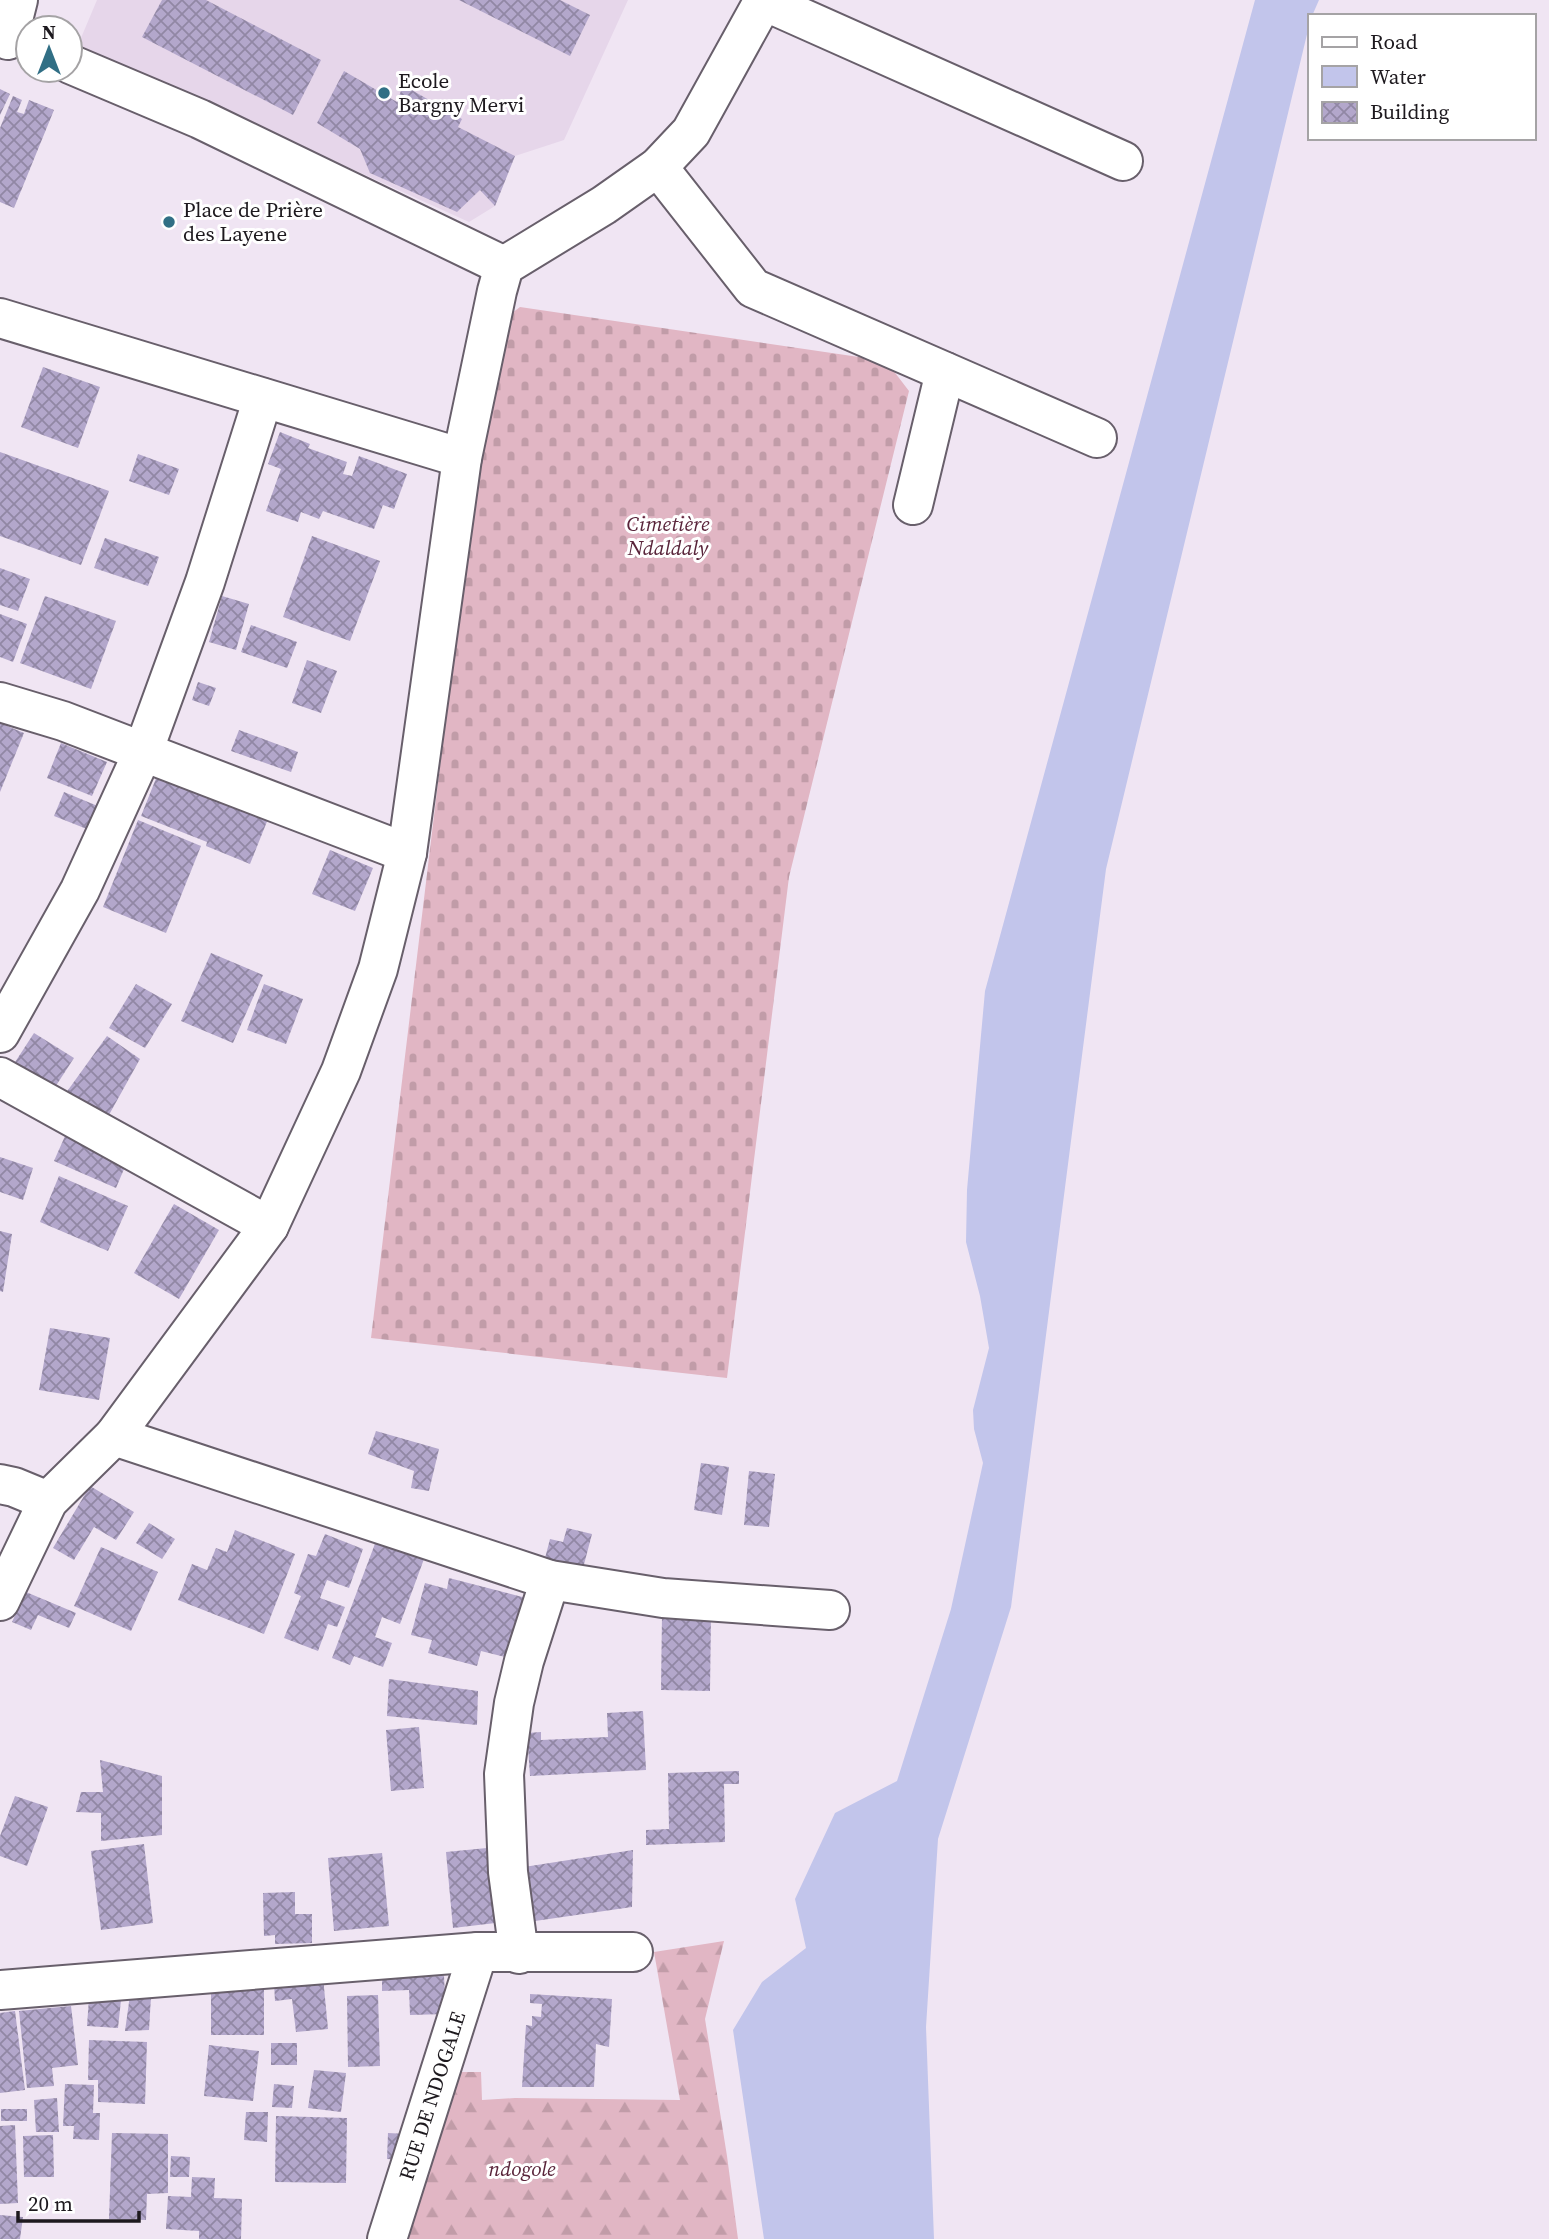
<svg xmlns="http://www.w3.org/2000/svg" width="1549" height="2239" font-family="'Source Serif 4',serif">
  <defs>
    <pattern id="forest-firs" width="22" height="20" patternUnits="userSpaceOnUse" patternTransform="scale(1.75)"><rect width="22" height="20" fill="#e1b6c4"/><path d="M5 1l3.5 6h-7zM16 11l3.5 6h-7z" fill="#c19ca8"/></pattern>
    <pattern id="cemetery-stones" width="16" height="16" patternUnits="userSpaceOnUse" patternTransform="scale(1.75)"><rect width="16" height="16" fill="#e1b6c4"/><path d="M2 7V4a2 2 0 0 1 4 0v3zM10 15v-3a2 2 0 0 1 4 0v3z" fill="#c19ca8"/></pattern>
    <pattern id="building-cross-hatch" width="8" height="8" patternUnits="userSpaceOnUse" patternTransform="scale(1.75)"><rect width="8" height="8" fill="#b3a7cb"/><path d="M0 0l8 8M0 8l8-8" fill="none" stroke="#9187a4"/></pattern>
  </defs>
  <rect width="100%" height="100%" fill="#f0e5f3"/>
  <polygon fill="#e6d6ea" points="97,0 628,0 564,140 515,156 495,206 469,222 78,45"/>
  <polygon fill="url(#forest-firs)" points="724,1941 705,2019 727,2156 738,2239 408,2239 459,2072 481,2072 482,2100 515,2098 680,2100 654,1952"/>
  <polygon fill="url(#cemetery-stones)" points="520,307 886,361 909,391 789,877 727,1378 371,1338 493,327"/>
  <polygon fill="#c2c5eb" points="1255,0 1319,0 1312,16 1309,16 1309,26 1106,869 1011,1607 938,1839 926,2027 934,2239 764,2239 733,2030 762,1982 806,1948 795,1899 835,1813 897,1781 951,1609 983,1463 974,1429 973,1410 989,1348 980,1296 966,1242 967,1190 985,991"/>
  <g fill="url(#building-cross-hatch)">
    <polygon points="162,0 206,0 321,60 293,115 142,37"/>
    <polygon points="459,0 560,0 590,15 570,56"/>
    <polygon points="344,71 397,102 403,85 462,119 458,127 515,156 495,206 480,190 457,212 370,173 360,149 317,123"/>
    <polygon points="0,89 10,94 0,115"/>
    <polygon points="13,96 22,100 17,112 24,114 29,100 54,110 14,208 0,202 0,128"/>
    <polygon points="43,367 100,387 78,448 21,427"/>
    <polygon points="280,432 310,444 308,448 347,462 343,474 352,476 359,456 407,474 394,509 383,505 374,529 323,511 319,519 301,512 298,522 266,511 281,469 268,464"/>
    <polygon points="0,452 109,491 81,565 0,536"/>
    <polygon points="138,454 179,469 169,495 129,481"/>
    <polygon points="312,536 380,561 350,641 283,617"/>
    <polygon points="105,538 159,557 148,586 94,568"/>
    <polygon points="0,568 30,579 18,611 0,605"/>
    <polygon points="45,596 116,621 91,689 20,663"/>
    <polygon points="222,596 249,604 236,650 209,642"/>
    <polygon points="0,614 27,624 13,662 0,657"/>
    <polygon points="251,625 297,642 287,668 241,652"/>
    <polygon points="307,660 337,671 321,713 292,703"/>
    <polygon points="198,682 216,688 209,706 192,700"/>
    <polygon points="0,723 24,733 0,792"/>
    <polygon points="239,730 298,752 291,772 231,751"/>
    <polygon points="61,743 107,762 92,796 47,778"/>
    <polygon points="159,771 270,814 250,864 206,846 207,842 141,816"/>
    <polygon points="64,792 112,812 102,835 54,816"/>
    <polygon points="138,820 201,846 166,933 103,907"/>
    <polygon points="330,850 373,868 355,911 312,894"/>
    <polygon points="211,953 263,975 233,1043 181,1021"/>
    <polygon points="136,984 172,1004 145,1048 109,1028"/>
    <polygon points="264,984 303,999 286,1044 247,1030"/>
    <polygon points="34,1033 74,1058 48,1098 8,1073"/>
    <polygon points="107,1036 140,1059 105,1122 63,1097"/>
    <polygon points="65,1136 127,1162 116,1188 54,1161"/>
    <polygon points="0,1157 33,1168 23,1200 0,1192"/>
    <polygon points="59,1176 128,1206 108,1251 40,1222"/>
    <polygon points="174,1204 219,1230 179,1299 134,1273"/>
    <polygon points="0,1231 12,1234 3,1292 0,1291"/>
    <polygon points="50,1328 110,1338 99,1400 39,1390"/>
    <polygon points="376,1431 439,1449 429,1491 411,1488 414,1471 368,1454"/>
    <polygon points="701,1463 729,1467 722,1515 694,1510"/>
    <polygon points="749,1471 775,1474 769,1527 744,1525"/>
    <polygon points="90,1486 134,1512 116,1540 94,1527 74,1560 53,1548"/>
    <polygon points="149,1523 175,1539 162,1559 136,1543"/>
    <polygon points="567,1528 592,1534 582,1572 544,1562 550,1539 563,1542"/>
    <polygon points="235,1530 295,1554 264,1634 178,1600 192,1564 207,1570 216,1548 227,1552"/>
    <polygon points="325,1534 363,1549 349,1588 327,1580 320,1598 345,1607 337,1627 328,1624 318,1651 284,1638 301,1596 294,1593 308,1554 316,1556"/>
    <polygon points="376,1541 424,1559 400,1624 382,1617 375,1637 392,1643 383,1667 354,1656 350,1665 332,1658"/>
    <polygon points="101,1547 158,1572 131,1631 74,1606"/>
    <polygon points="449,1578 530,1599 513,1659 481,1651 477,1666 428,1653 432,1640 411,1635 425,1583 447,1589"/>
    <polygon points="26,1592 76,1613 69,1628 38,1615 31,1630 12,1622"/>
    <polygon points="662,1615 711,1615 710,1691 661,1690"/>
    <polygon points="389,1679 478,1691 477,1725 387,1716"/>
    <polygon points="643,1711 646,1770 530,1776 527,1733 541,1732 541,1740 608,1737 607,1713"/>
    <polygon points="419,1727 424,1788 391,1791 386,1730"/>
    <polygon points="100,1760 162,1776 162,1835 101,1841 101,1813 76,1812 81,1792 103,1792"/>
    <polygon points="739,1771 739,1784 724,1784 725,1842 646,1845 646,1830 669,1829 668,1773"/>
    <polygon points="15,1796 48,1807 27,1866 0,1856 0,1836"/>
    <polygon points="144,1844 153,1923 101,1930 91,1851"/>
    <polygon points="497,1847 504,1922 453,1928 446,1852"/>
    <polygon points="633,1850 632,1907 535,1921 524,1867"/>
    <polygon points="382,1853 389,1926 334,1931 328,1858"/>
    <polygon points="295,1892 295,1914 312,1914 312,1943 275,1944 275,1935 264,1936 263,1893"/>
    <polygon points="444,1976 446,2014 410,2015 409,1990 382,1991 382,1978"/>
    <polygon points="323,1977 328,2029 296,2032 292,1999 275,2001 274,1983"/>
    <rect x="211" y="1989" width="53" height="46"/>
    <polygon points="530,1994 612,1999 609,2047 596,2044 594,2087 522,2087 526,2025 532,2026 532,2016 541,2017 542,2004 530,2003"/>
    <polygon points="130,1995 151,1997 149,2030 125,2031"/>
    <polygon points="378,1995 380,2066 348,2067 347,1996"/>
    <polygon points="89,1998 121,2000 118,2028 87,2026"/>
    <polygon points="71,2006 78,2065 52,2068 54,2086 27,2088 19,2011"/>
    <polygon points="15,2011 25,2090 0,2093 0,2013"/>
    <polygon points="89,2040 147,2042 145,2104 98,2102 98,2080 88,2080"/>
    <rect x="271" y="2043" width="26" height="22"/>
    <polygon points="209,2045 259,2051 253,2101 204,2096"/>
    <polygon points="314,2070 346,2073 341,2112 308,2108"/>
    <polygon points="65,2084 94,2085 93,2113 100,2113 99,2140 73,2139 74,2126 63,2126"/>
    <polygon points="274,2084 294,2086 292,2108 272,2107"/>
    <polygon points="57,2098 59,2132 36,2132 34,2100"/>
    <rect x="1" y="2109" width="26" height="12"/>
    <polygon points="246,2112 268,2112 267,2142 244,2140"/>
    <polygon points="276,2116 347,2118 346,2183 275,2182"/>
    <polygon points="15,2125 18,2203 0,2204 0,2126"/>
    <polygon points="112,2133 168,2134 168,2193 147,2194 146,2220 109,2219"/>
    <polygon points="388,2133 407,2134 405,2160 387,2159"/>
    <polygon points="53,2135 54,2177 24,2177 23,2136"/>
    <polygon points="171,2156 190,2157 189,2177 170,2177"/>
    <polygon points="192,2177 215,2178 214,2198 242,2199 241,2239 199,2239 199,2231 166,2229 168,2196 191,2197"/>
    <polygon points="0,2215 23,2217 20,2239 0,2239"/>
  </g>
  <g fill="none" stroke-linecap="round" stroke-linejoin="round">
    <defs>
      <g id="minor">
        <polyline points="764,1 1123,161"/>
        <polyline points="8,40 18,0"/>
        <polyline points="70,64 200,119 504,266"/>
        <polyline points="658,167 753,288 1097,438"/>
        <polyline points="0,318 462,458"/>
        <polyline points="913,505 945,372"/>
        <polyline points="0,702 63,721 407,853"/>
        <polyline points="0,1033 80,890 143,752 205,582 263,398"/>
        <polyline points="0,1077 269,1226"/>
        <polyline points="114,1436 550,1580 663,1598 830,1610"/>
        <polyline points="0,1484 14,1487 48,1501"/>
        <polyline points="0,1601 48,1501 114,1436 269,1226 341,1071 378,969 407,853 462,458 497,291 504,266 604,205 658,167 691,132 764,0"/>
        <polyline points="519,1954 508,1872 504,1774 514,1703 524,1661 550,1580"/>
        <polyline points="0,1990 478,1952 633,1952"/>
        <path id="s1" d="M 387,2239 L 478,1952"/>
      </g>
    </defs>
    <use href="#minor" stroke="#685f6b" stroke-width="42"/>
    <use href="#minor" stroke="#fff" stroke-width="38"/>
  </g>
  <g fill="#316f85" stroke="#fff" stroke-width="2.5">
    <circle cx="384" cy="93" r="7"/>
    <circle cx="169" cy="222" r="7"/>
  </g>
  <g text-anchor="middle" stroke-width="6" stroke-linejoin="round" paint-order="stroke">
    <g font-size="21" fill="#1d191e" stroke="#fff" text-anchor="start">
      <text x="398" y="88">Ecole<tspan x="398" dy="24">Bargny Mervi</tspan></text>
      <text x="183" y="217">Place de Prière<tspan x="183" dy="24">des Layene</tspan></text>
    </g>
    <g font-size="21" font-style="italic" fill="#59243a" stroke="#fff">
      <text x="668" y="531">Cimetière<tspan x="668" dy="24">Ndaldaly</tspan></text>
      <text x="522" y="2176">ndogole</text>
    </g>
    <g font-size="21" fill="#1d191e" stroke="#fff">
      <text dy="7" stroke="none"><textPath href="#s1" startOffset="150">RUE DE NDOGALE</textPath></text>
    </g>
  </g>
  <rect x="1308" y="14" width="228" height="126" fill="#ffffff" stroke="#a5a3a5" stroke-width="2"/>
  <rect x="1322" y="37" width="35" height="10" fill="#ffffff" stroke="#a5a3a5" stroke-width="2"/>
  <text x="1370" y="49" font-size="21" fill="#1d191e">Road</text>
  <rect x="1322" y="66" width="35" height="21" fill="#c2c5eb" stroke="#a5a3a5" stroke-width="2"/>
  <text x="1370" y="84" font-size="21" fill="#1d191e">Water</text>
  <rect x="1322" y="102" width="35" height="21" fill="url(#building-cross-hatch)" stroke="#a5a3a5" stroke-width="2"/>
  <text x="1370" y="119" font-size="21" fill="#1d191e">Building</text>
  <g transform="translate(49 49)"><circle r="33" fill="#ffffff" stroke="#a5a3a5" stroke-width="2"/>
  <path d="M0-5L12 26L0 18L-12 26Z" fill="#316f85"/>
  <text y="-10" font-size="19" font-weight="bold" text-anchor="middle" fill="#1d191e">N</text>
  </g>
  <path d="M18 2211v10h121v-10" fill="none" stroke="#1d191e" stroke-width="3.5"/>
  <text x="28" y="2211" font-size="21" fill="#1d191e" stroke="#ffffff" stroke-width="5" paint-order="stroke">20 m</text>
</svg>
